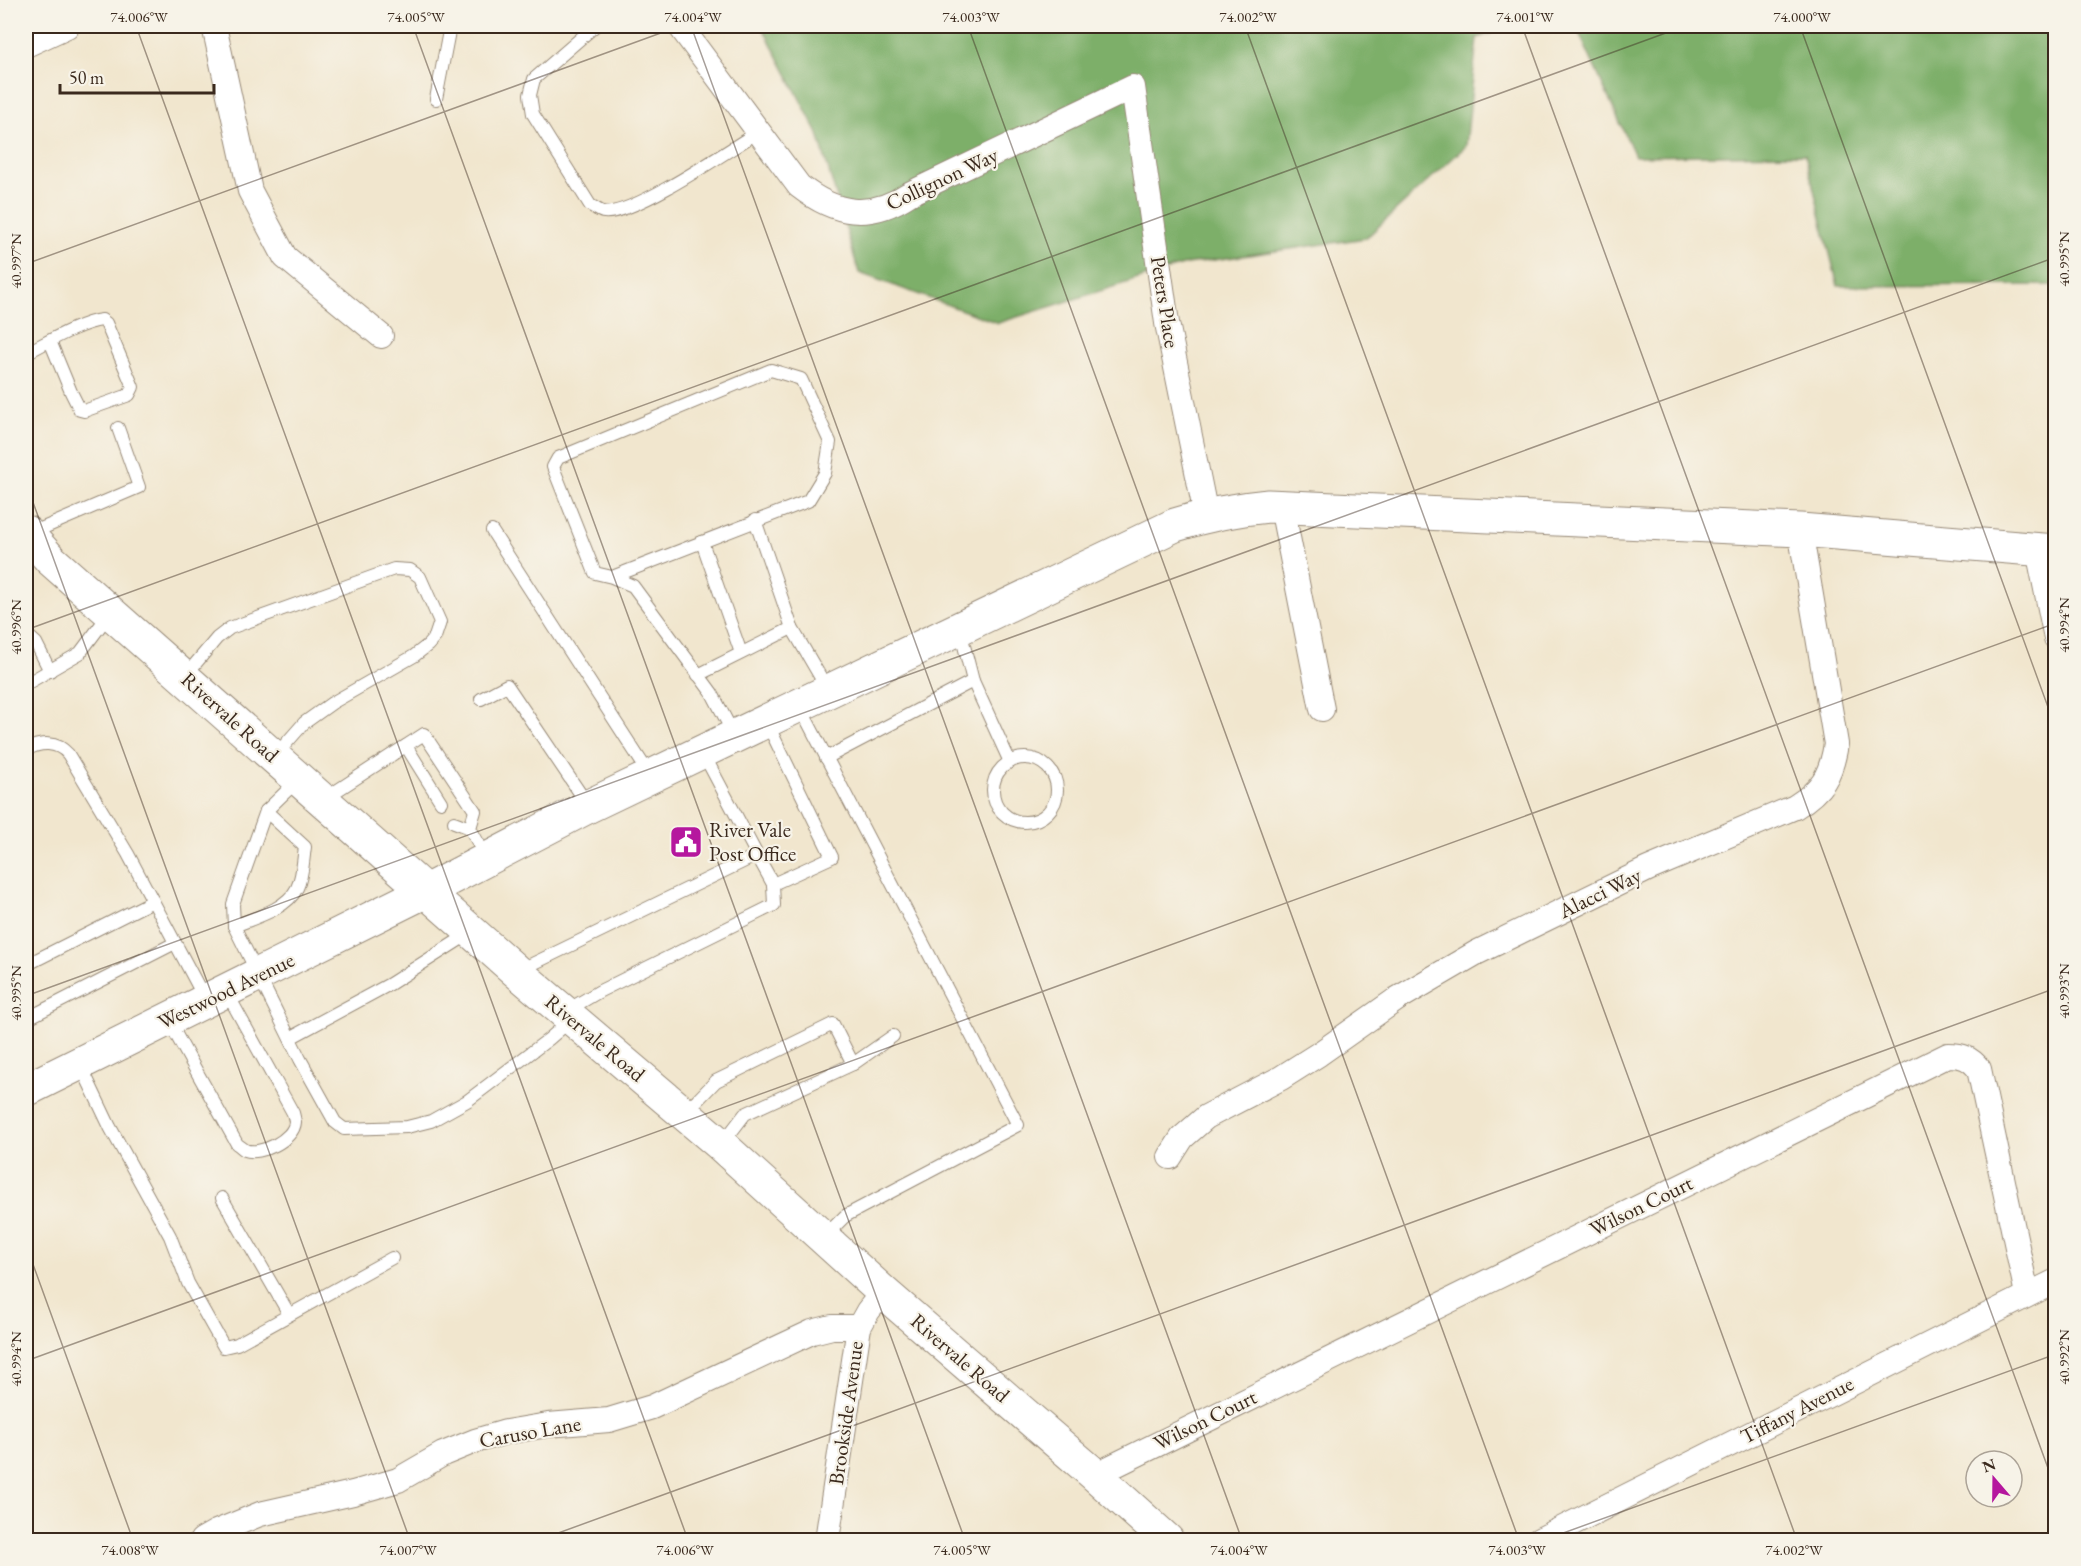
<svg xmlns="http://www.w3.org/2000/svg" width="2081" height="1566" font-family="'EB Garamond',serif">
  <rect width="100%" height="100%" fill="#f7f3e8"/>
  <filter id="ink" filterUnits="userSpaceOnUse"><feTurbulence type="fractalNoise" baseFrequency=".0167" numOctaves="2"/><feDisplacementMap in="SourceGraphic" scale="12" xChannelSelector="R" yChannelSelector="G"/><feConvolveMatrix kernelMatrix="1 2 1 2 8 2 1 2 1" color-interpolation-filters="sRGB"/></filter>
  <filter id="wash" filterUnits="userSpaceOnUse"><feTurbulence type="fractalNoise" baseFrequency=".008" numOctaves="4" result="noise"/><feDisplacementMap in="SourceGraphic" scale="24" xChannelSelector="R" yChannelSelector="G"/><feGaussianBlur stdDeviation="1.35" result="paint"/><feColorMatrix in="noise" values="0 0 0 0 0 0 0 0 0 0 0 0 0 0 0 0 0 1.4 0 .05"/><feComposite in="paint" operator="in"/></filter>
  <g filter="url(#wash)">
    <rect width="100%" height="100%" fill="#f1e6ce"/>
    <g fill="#7daf69" stroke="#5c6c44" stroke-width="1.5">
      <polygon points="762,26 1512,26 1477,38 1466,146 1366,238 1186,264 998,323 859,273 818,134"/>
      <polygon points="1576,26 2055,26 2055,285 1838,286 1805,154 1635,156"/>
    </g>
  </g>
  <g filter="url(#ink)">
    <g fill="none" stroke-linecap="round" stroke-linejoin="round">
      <defs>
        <g id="lane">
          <path d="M 595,26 L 534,79 L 530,95 L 533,114 L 590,205 C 594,207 599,211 603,212 C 630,218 732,148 758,132"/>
          <polyline points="436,99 450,26"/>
          <path d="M 26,353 C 46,343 81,322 102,320 L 106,323 L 133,387 L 129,395 L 84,411 L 80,410 L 71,392 L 50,341"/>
          <polyline points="755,520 792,628 828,690"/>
          <polyline points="492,531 650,775"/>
          <polyline points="29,534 139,487 118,428"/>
          <polyline points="702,542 741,653"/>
          <polyline points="612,577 808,501 825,473 830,442 801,379 771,370 558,458 553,467 595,573 612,577 633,586 712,693 734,735"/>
          <polyline points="960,630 973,681 1010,762"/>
          <polyline points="26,634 36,643 50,671"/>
          <polyline points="698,675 792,628"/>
          <polyline points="185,676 217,638 230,628 394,569 410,570 420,577 440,622 435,637 428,645 414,656 332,703 304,723 275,756"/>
          <polyline points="26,684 80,653 110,613"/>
          <polyline points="481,699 507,685 588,805"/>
          <polyline points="800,707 1018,1125 845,1216 824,1237"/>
          <polyline points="406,746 441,802"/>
          <path d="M 26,750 C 40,742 57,741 68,754 L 128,854 L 205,999"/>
          <polyline points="703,753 757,855"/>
          <polyline points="826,758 973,681"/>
          <circle cx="1025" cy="790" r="32"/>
          <polyline points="297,781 266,811 233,904 234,926 300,1059 335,1122 344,1129 407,1127 431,1121 467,1101 549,1039 572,1019"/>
          <polyline points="324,799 424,734 475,811 470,828 487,859"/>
          <polyline points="454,822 470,828"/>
          <path d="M 234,926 C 254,918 287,909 297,888 C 303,876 303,860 305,847 L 266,811"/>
          <polyline points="26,965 153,901"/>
          <polyline points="518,971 757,855 773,884 832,857 767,723"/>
          <polyline points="566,1011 600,991 774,905 773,884"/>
          <polyline points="26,1019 175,943"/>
          <path d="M 168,1020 L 237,1144 C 240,1146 242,1148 245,1150 C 260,1156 294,1140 295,1122 C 295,1121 293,1113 293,1113 L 227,993"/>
          <polyline points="290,1038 390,984 470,933"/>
          <polyline points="80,1064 110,1127 170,1236 188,1283 224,1347 237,1344 392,1258"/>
          <polyline points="853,1064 893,1036"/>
          <polyline points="685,1113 716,1081 833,1024 853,1064 745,1114 722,1144"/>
          <polyline points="222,1198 289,1314"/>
        </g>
        <g id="street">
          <polyline points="214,26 250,191 285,257 381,336"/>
          <path d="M 680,26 L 799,186 C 835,214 869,221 909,194 L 1133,87 L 1167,323 L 1206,515"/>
          <polyline points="26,45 67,26"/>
          <polyline points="1282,507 1322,709"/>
          <polyline points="2038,550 2056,638"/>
          <path d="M 1170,1157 L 1182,1138 L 1206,1117 L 1281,1078 L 1319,1054 L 1397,999 L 1476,953 L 1648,869 L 1795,807 C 1822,790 1831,776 1836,744 L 1800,530"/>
          <path d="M 1095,1475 L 1948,1055 C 1963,1055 1970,1058 1979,1069 L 2027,1294"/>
          <polyline points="202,1540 216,1532 260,1514 353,1493 398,1480 443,1454 475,1441 506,1432 548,1425 609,1420 652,1407 812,1332 832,1327 859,1327"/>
          <polyline points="827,1540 859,1327 868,1311 883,1292"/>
          <polyline points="1539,1540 2056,1281"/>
        </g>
        <g id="secondary">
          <polyline points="26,532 51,560 517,972 721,1145 883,1292 1095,1475 1167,1540"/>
          <path d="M 26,1090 L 426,891 L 589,806 L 1175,525 C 1206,515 1235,509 1268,506 L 1800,530 L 2056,551"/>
        </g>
      </defs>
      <use href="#lane" stroke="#968876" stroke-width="14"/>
      <use href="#street" stroke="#968876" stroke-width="26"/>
      <use href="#secondary" stroke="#968876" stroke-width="35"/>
      <use href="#lane" stroke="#fff" stroke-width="12"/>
      <use href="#street" stroke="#fff" stroke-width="24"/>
      <use href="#secondary" stroke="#fff" stroke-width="33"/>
    </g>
  </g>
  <path fill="none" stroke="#3b2a1e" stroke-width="1.5" stroke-opacity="0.45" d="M 136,26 L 688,1540M 413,26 L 965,1540M 691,26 L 1242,1540M 968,26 L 1519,1540M 1245,26 L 1797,1540M 1522,26 L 2056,1490M 1800,26 L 2056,729M 26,264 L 680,26M 26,483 L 410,1540M 26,630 L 1685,26M 26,996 L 2056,257M 26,1245 L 133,1540M 26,1361 L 2056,623M 539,1540 L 2056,988M 1544,1540 L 2056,1354"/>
  <defs>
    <symbol id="civic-square" viewBox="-11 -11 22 22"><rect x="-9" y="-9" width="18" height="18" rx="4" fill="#b5179e" stroke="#f7f3e8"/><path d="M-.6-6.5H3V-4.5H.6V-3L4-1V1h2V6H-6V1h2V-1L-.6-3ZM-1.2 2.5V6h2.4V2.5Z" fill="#fff"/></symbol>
  </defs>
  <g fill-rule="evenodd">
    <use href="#civic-square" x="667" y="823" width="38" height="38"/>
  </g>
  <g text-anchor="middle" stroke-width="4.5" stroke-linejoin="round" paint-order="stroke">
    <g font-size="21" fill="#3b2a1e" stroke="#f7f3e8">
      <text transform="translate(942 179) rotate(-25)" y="7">Collignon Way</text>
      <text transform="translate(1165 302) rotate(81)" y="7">Peters Place</text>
      <text transform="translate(230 717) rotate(42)" y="7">Rivervale Road</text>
      <text transform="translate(1600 893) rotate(-26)" y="7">Alacci Way</text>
      <text transform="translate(226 991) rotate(-26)" y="7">Westwood Avenue</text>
      <text transform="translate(595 1038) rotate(40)" y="7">Rivervale Road</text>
      <text transform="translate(1641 1206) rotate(-26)" y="7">Wilson Court</text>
      <text transform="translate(960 1358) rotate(41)" y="7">Rivervale Road</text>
      <text transform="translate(1797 1410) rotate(-27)" y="7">Tiffany Avenue</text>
      <text transform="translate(846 1413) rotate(-82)" y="7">Brookside Avenue</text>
      <text transform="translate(1205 1420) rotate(-26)" y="7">Wilson Court</text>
      <text transform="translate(530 1432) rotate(-10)" y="7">Caruso Lane</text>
    </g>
    <g font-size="21" fill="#3b2a1e" stroke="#f7f3e8" text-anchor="start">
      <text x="709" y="837">River Vale<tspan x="709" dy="24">Post Office</tspan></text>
    </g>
  </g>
  <rect width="2081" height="1566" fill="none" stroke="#f7f3e8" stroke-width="66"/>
  <g transform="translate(1994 1479) rotate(340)"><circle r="28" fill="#f7f3e8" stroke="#aca397" stroke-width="1.5"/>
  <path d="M0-4.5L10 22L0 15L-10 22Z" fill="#b5179e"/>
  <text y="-9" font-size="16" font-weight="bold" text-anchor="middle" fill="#3b2a1e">N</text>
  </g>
  <path d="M60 84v9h154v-9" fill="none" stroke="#3b2a1e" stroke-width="3"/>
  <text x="69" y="84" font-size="18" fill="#3b2a1e" stroke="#f7f3e8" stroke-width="4.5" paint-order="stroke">50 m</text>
  <rect x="33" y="33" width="2015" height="1500" fill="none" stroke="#3b2a1e" stroke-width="2"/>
  <g font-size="15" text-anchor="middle" fill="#3b2a1e">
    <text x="139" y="22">74.006°W</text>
    <text x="416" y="22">74.005°W</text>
    <text x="693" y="22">74.004°W</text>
    <text x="971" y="22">74.003°W</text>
    <text x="1248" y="22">74.002°W</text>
    <text x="1525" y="22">74.001°W</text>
    <text x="1802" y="22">74.000°W</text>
    <text transform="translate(2064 259) rotate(-90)" y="5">40.995°N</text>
    <text transform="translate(16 261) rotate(-90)" y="5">40.997°N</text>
    <text transform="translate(2064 625) rotate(-90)" y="5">40.994°N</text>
    <text transform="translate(16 627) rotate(-90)" y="5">40.996°N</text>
    <text transform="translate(2064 991) rotate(-90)" y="5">40.993°N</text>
    <text transform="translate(16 993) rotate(-90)" y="5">40.995°N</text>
    <text transform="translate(2064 1357) rotate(-90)" y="5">40.992°N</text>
    <text transform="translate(16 1359) rotate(-90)" y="5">40.994°N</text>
    <text x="130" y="1555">74.008°W</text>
    <text x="408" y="1555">74.007°W</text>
    <text x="685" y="1555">74.006°W</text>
    <text x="962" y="1555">74.005°W</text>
    <text x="1239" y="1555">74.004°W</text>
    <text x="1517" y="1555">74.003°W</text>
    <text x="1794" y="1555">74.002°W</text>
  </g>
</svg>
